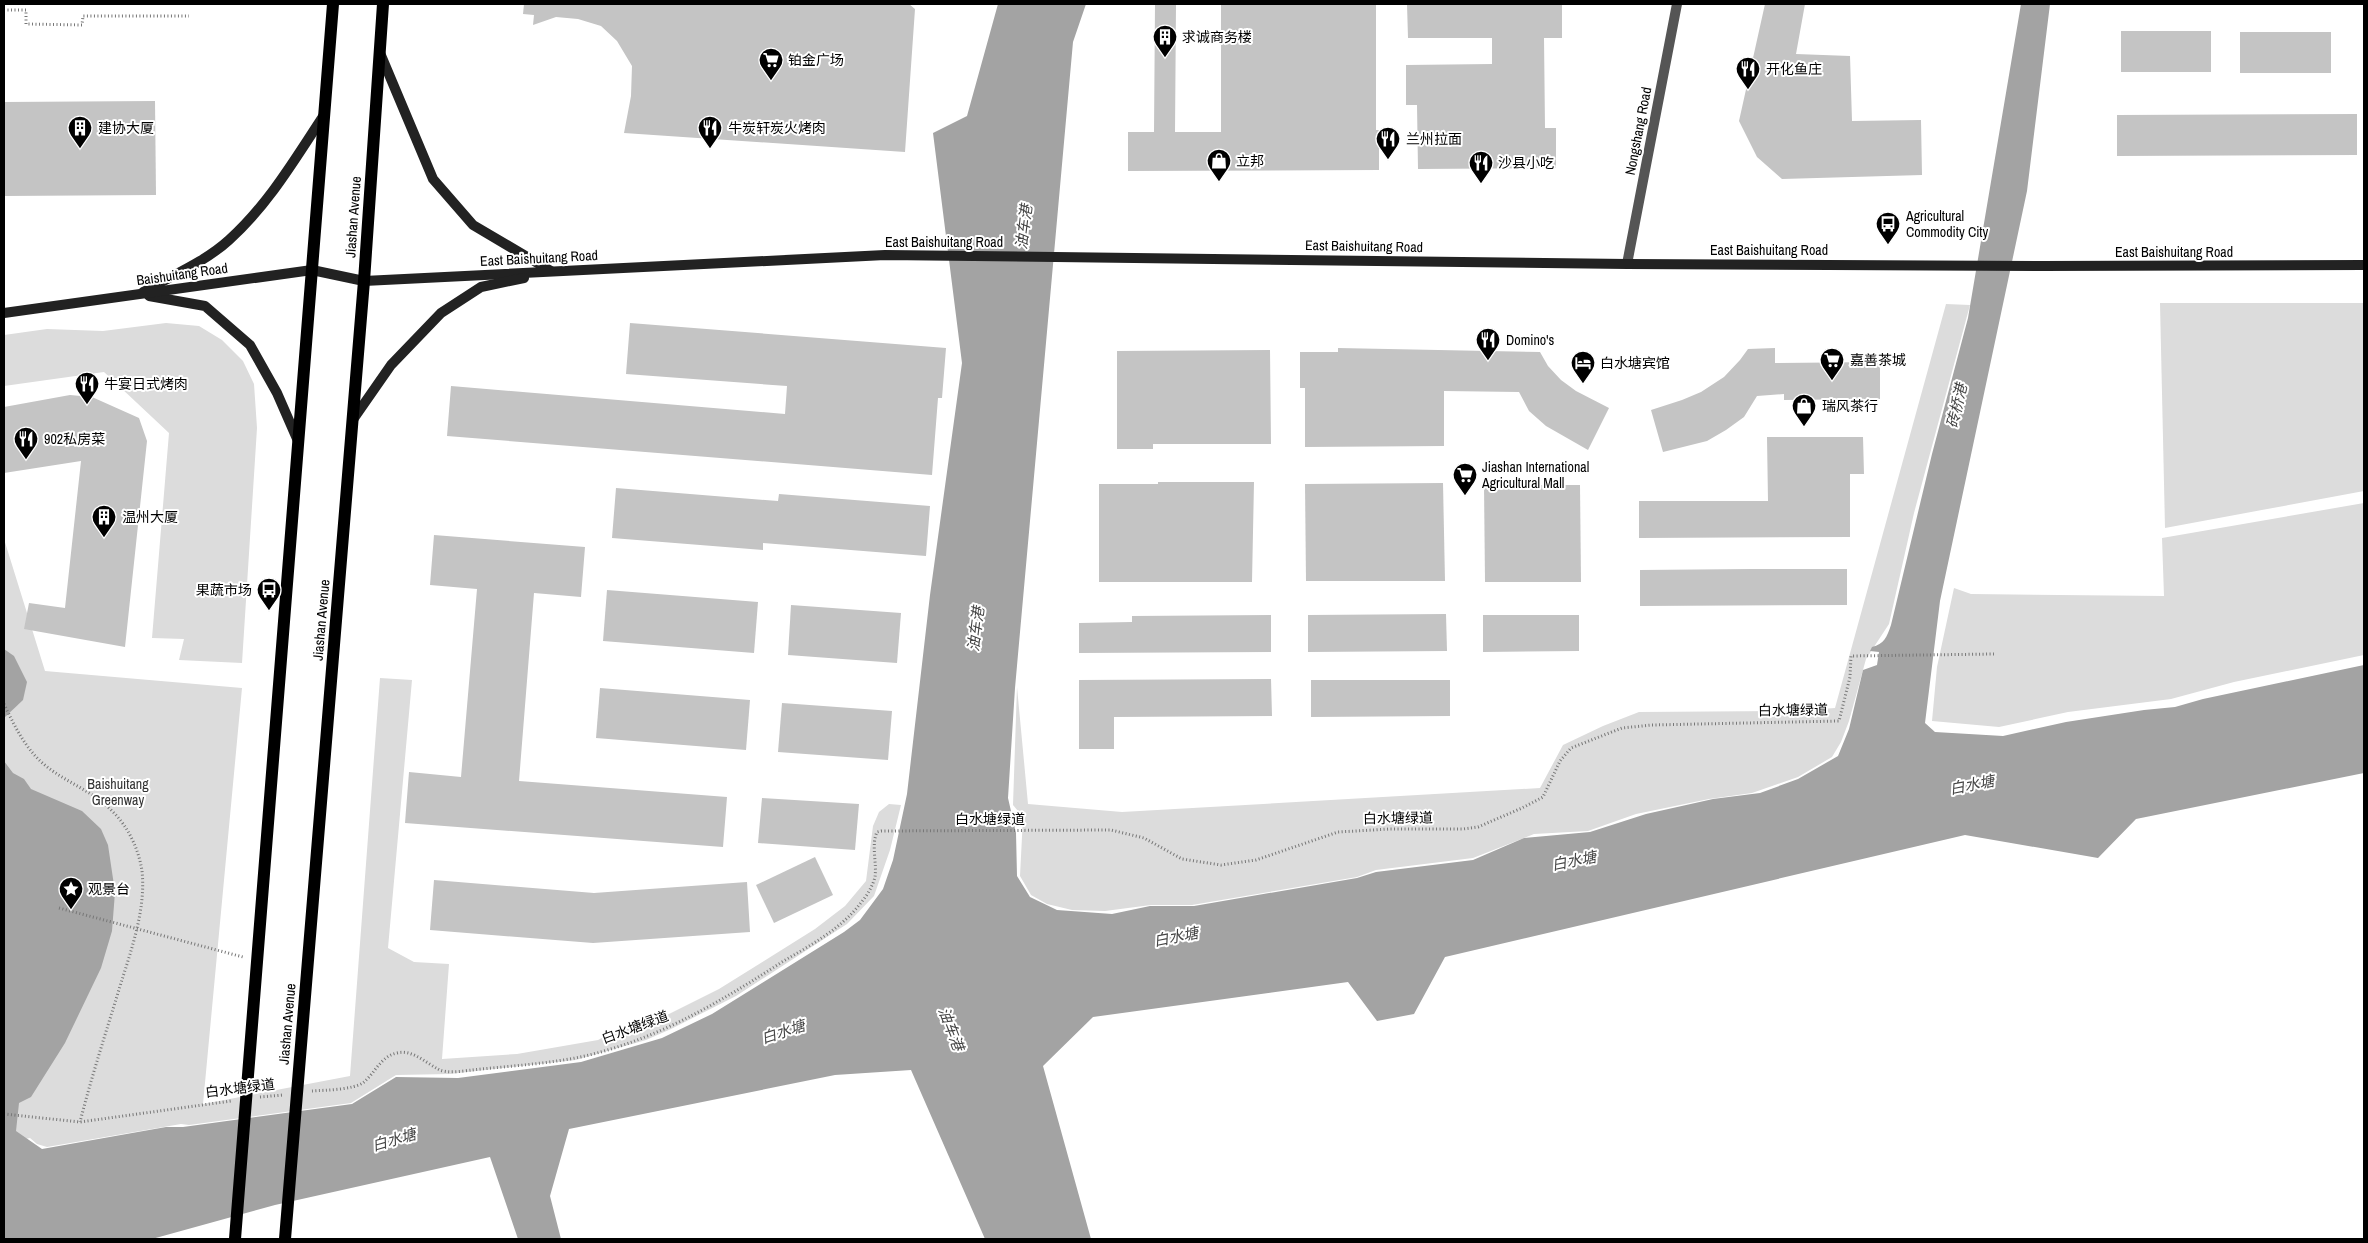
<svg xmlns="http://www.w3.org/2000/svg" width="2368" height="1243" font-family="'Archivo Narrow','Noto Sans SC',sans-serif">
  <rect width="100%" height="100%" fill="#fff"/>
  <g fill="#dcdcdc">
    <polygon points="2160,303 2364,303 2364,491 2165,528"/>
    <polygon points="1946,304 1970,305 1914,513 1889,624 1866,659 1849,721 1841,742 1832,757 1798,777 1752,793 1709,799 1636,814 1588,831 1534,834 1473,858 1376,870 1357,877 1192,905 1151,905 1105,911 1072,910 1047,904 1031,895 1020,876 1023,817 1013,805 1017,687 1028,804 1122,812 1540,788 1563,745 1603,726 1639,712 1794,711 1835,708"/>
    <polygon points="166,323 199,326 222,340 243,361 254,384 257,428 242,663 179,660 184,639 152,638 169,433 104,372 4,386 4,335 47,329 103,331"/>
    <polygon points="2364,503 2364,655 2234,682 2171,699 2068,712 1999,727 1932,721 1937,667 1954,588 1971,594 2164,596 2162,538"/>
    <polygon points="4,539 45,671 242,688 203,1104 350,1076 380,678 412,680 388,948 414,962 449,964 442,1059 517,1054 598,1040 609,1034 663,1017 719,989 815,929 845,906 866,881 873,826 879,812 889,804 901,805 890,850 874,896 847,924 736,996 671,1029 646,1040 576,1060 450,1074 396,1075 351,1103 189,1125 181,1124 47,1147 37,1144 30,1138 4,1143"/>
  </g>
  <g fill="#a3a3a3">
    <path d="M 998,4 L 1086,4 L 1073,42 L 1015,688 L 1008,798 L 1016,833 L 1017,876 L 1030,897 L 1057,910 L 1112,914 L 1150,906 L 1194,906 L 1357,878 L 1376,872 L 1473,860 L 1524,838 L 1590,832 L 1646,814 L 1713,799 L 1760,793 L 1798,779 L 1838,756 L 1849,729 L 1863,670 L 1877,665 L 1879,652 L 1870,651 L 1872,647 C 1884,644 1887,637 1891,625 L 1932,454 L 1968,318 L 2021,4 L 2050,4 L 2027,191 L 1940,601 L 1925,723 L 1935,732 L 2003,736 L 2066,722 L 2144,710 L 2175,707 L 2203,699 L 2364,665 L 2364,773 L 2136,819 L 2098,858 L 1965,835 L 1445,957 L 1414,1014 L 1377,1021 L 1348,982 L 1093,1017 L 1043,1066 L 1091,1239 L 985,1239 L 911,1070 L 835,1075 L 569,1129 L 550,1196 L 561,1239 L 518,1239 L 490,1157 L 275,1205 L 152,1239 L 4,1239 L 4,761 L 13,773 L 24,779 L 31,789 L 82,811 L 101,829 L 108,845 L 115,892 L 112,931 L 101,968 L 65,1043 L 31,1097 L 19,1103 L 16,1131 L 42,1149 L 166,1127 L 183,1127 L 352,1104 L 396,1077 L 458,1078 L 581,1062 L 662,1038 L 712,1014 L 844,932 L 860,920 L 883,889 L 893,860 L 907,794 L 930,595 L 962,363 L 933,133 L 967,116 Z"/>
    <polygon points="4,649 14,656 27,682 23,700 4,718"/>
  </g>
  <g fill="#c4c4c4">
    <polygon points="524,4 909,4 915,9 905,152 624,133 631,96 632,66 617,41 601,26 578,19 556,17 533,25 534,15 523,14"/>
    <polygon points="1155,4 1176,4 1175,132 1221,132 1221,4 1376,4 1376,130 1379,130 1379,170 1128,171 1128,132 1154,132"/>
    <polygon points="1407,4 1562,4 1562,38 1544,38 1545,128 1556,128 1556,168 1418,169 1417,105 1406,105 1406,65 1492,64 1492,38 1408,38"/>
    <polygon points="1765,4 1805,4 1796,54 1850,56 1852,121 1921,120 1922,175 1782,179 1757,157 1739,121"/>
    <rect x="2121" y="31" width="90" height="41"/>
    <rect x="2240" y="32" width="91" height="41"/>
    <polygon points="155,101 156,195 4,196 4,102"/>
    <polygon points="2357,114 2357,155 2117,156 2117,115"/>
    <polygon points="630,323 946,348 942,398 938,398 932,475 447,436 451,386 785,414 787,386 626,374"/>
    <polygon points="1338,348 1540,352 1548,366 1561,380 1576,391 1609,408 1588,450 1546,426 1529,411 1519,392 1444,391 1444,446 1305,447 1305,388 1300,388 1300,352 1338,352"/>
    <polygon points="1775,348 1775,363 1880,362 1880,399 1784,400 1784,394 1757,396 1744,417 1726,430 1707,441 1663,452 1651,410 1682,400 1701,392 1724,377 1740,360 1748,349"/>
    <polygon points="1270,350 1271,444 1153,444 1153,449 1117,449 1117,351"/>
    <polygon points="70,395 92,397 139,418 147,441 125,647 24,629 29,603 65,608 81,461 4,473 4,407"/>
    <polygon points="1767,437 1863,437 1864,474 1850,474 1850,537 1639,538 1639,501 1768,501"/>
    <polygon points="1158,482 1254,482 1252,582 1099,582 1099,484 1158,484"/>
    <polygon points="1443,483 1445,581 1306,581 1305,484"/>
    <polygon points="1484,485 1580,485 1581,582 1485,582"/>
    <polygon points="616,488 778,501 779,494 930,506 926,556 763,543 763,550 612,538"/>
    <polygon points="434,535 585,547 581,597 534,593 519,781 727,797 723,847 405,823 409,772 461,777 477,589 430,585"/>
    <polygon points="1751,569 1847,569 1847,605 1640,606 1640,570"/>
    <polygon points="607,590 758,602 754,653 603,641"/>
    <polygon points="791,605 901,613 897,663 788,655"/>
    <polygon points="1446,614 1447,651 1308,652 1308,615"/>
    <polygon points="1271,615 1271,652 1079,653 1079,623 1132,622 1132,616"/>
    <polygon points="1483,615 1579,615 1579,651 1483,652"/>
    <polygon points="1271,679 1272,716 1114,717 1114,749 1079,749 1079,680"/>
    <polygon points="1311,680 1450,680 1450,716 1311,717"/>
    <polygon points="600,688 750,700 746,750 596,738"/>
    <polygon points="782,703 892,711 888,760 778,752"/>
    <polygon points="762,798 859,804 855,850 758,843"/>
    <polygon points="815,857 833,895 774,923 756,885"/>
    <polygon points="434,880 594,893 747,882 750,932 593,943 430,930"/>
  </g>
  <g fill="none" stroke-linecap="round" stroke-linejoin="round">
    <g stroke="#777" stroke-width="3" stroke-dasharray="1 2.5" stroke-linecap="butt">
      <polyline points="4,10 26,10 26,24 82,25 83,16 189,16"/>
      <path d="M 4,704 C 15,727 26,750 46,766 C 67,783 93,791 112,811 C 128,826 139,850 142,871 C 146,908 132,948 121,983 C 107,1029 92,1075 80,1122"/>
      <polyline points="59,908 243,957"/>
      <path d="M 312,1091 C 325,1090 354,1090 364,1082 C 375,1073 381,1056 397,1053 C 412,1049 426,1063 438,1069 C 446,1074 463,1071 472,1070 C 509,1066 548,1064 585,1056 C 658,1039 720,1002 782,962 C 811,945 843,928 863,900 C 868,894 873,885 875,877 C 877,863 871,845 877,832 L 881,831 L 1111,830 L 1144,838 L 1182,859 L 1221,865 L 1256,860 L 1338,832 L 1390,829 L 1463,829 L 1478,827 L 1522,808 L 1543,797 L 1560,761 L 1571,748 L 1622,728 L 1652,725 L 1839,721 L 1850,677 L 1851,656 L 1994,654"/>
      <polyline points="260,1097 283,1095"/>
      <polyline points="4,1114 80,1122 231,1101"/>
    </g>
    <polyline stroke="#555" stroke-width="10" points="1627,264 1677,4"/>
    <g stroke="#222" stroke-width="10">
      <polyline points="380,53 433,179 473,225 551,271"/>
      <path d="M 143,292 C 171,276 205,262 229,240 C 268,205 295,159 324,115"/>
      <polyline points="149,296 205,306 250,345 277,393 298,441"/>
      <polyline points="4,313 312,270 364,281 885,255 1627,264 2041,266 2364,265"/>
      <polyline points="352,421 391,365 441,313 481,287 524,278"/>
    </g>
    <g stroke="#000" stroke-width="12">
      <polyline points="235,1239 333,4"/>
      <polyline points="285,1239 364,281 383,4"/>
    </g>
  </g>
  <defs>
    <symbol id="building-pin" viewBox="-11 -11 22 30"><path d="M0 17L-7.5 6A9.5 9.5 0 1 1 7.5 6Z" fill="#000" stroke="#fff"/><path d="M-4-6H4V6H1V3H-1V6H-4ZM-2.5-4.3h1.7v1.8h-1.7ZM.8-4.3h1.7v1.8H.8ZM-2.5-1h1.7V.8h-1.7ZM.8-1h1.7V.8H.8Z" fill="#fff"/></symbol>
    <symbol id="supermarket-pin" viewBox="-11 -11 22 30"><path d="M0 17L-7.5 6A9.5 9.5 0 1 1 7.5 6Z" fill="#000" stroke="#fff"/><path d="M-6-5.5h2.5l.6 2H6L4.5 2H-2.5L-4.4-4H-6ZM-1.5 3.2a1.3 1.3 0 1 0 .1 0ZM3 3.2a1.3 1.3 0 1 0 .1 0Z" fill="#fff"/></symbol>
    <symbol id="restaurant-pin" viewBox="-11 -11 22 30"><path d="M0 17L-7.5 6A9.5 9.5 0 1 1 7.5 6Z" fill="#000" stroke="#fff"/><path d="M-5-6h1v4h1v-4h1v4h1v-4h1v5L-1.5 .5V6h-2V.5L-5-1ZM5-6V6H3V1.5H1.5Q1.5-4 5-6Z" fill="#fff"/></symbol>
    <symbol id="shop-pin" viewBox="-11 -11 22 30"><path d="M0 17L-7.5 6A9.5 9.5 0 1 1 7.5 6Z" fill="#000" stroke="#fff"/><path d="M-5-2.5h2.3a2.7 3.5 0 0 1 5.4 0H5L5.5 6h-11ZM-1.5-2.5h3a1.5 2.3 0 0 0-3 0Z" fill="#fff"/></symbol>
    <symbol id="bus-pin" viewBox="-11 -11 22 30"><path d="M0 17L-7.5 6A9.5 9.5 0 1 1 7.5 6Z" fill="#000" stroke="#fff"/><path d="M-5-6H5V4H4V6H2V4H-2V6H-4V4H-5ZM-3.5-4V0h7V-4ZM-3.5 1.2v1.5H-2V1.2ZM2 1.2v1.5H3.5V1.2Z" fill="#fff"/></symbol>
    <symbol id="hotel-pin" viewBox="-11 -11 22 30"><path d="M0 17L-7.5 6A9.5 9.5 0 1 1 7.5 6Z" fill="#000" stroke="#fff"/><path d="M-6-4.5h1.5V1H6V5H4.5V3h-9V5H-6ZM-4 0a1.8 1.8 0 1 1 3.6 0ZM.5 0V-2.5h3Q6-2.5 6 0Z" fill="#fff"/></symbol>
    <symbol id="sight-pin" viewBox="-11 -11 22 30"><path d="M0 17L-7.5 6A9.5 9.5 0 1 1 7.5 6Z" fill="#000" stroke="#fff"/><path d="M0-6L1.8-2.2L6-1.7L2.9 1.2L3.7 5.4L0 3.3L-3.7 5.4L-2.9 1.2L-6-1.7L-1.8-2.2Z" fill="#fff"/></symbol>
  </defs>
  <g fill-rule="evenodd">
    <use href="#building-pin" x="1151" y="23" width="28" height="38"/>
    <use href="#supermarket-pin" x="757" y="46" width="28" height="38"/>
    <use href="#restaurant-pin" x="1734" y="55" width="28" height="38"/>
    <use href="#building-pin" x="66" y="114" width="28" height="38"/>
    <use href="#restaurant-pin" x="696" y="114" width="28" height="38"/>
    <use href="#restaurant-pin" x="1374" y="125" width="28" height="38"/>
    <use href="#shop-pin" x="1205" y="147" width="28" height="38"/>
    <use href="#restaurant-pin" x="1467" y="149" width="28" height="38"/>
    <use href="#bus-pin" x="1874" y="210" width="28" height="38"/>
    <use href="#restaurant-pin" x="1474" y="326" width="28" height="38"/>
    <use href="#supermarket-pin" x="1818" y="346" width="28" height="38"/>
    <use href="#hotel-pin" x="1569" y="349" width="28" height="38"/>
    <use href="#restaurant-pin" x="73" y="370" width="28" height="38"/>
    <use href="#shop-pin" x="1790" y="392" width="28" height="38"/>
    <use href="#restaurant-pin" x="12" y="425" width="28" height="38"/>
    <use href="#supermarket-pin" x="1451" y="461" width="28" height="38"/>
    <use href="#building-pin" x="90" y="503" width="28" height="38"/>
    <use href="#bus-pin" x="255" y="576" width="28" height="38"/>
    <use href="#sight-pin" x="57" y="875" width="28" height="38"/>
  </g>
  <g text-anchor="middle" stroke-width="4" stroke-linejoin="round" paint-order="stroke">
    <g font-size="14" fill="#000" stroke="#fff" text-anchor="start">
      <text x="1182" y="42">求诚商务楼</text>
      <text x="788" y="65">铂金广场</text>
      <text x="1766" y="74">开化鱼庄</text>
      <text x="98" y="133">建协大厦</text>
      <text x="728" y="133">牛炭轩炭火烤肉</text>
      <text x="1406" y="144">兰州拉面</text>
      <text x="1236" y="166">立邦</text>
      <text x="1498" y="168">沙县小吃</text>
      <text x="1906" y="221">Agricultural<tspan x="1906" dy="16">Commodity City</tspan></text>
      <text x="1506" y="345">Domino's</text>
      <text x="1850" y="365">嘉善茶城</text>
      <text x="1600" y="368">白水塘宾馆</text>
      <text x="104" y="389">牛宴日式烤肉</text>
      <text x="1822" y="411">瑞风茶行</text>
      <text x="44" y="444">902私房菜</text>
      <text x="1482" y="472">Jiashan International<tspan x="1482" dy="16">Agricultural Mall</tspan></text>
      <text x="122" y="522">温州大厦</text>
      <text x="252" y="595" text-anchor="end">果蔬市场</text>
      <text x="88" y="894">观景台</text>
    </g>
    <g font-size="14" fill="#000" stroke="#fff">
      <text transform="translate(1638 131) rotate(-79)" y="5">Nongshang Road</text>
      <text transform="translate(353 217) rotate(-86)" y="5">Jiashan Avenue</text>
      <text x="944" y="247">East Baishuitang Road</text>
      <text transform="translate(1364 246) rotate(1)" y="5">East Baishuitang Road</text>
      <text x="1769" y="255">East Baishuitang Road</text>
      <text x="2174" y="257">East Baishuitang Road</text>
      <text transform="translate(539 258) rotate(-3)" y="5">East Baishuitang Road</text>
      <text transform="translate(182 274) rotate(-8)" y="5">Baishuitang Road</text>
      <text transform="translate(321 620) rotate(-85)" y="5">Jiashan Avenue</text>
      <text transform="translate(1793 710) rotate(-1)" y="5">白水塘绿道</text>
      <text transform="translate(1398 818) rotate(-1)" y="5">白水塘绿道</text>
      <text x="990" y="824">白水塘绿道</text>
      <text transform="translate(287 1024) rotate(-85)" y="5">Jiashan Avenue</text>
      <text transform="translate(635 1027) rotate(-20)" y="5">白水塘绿道</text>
      <text transform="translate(240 1088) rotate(-7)" y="5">白水塘绿道</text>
    </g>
    <g font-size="14" fill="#333" stroke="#fff">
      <text x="118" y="789">Baishuitang<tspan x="118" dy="16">Greenway</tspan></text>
    </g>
    <g font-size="15" font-style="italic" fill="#444" stroke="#fff">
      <text transform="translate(1024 227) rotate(-83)" y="5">油车港</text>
      <text transform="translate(1957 406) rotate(-77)" y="5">砖桥港</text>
      <text transform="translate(976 629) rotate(-83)" y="5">油车港</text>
      <text transform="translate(1972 785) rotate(-11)" y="5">白水塘</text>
      <text transform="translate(1574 861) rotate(-11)" y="5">白水塘</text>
      <text transform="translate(1176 937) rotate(-11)" y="5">白水塘</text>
      <text transform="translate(951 1029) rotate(69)" y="5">油车港</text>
      <text transform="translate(783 1032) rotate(-18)" y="5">白水塘</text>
      <text transform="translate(394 1140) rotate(-16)" y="5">白水塘</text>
    </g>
  </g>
  <rect width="2368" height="1243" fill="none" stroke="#000000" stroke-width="10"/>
</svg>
